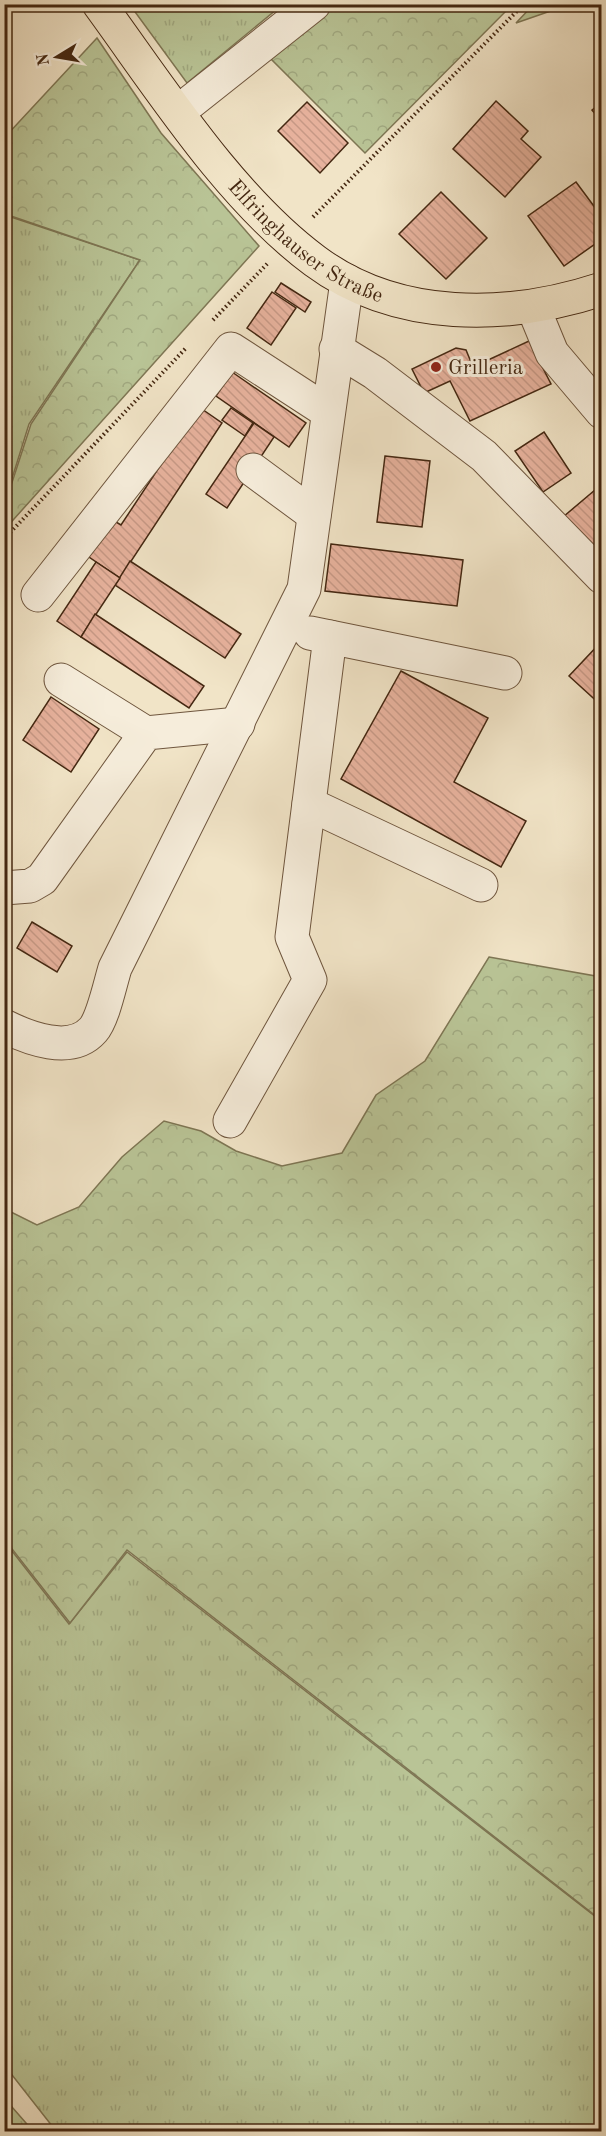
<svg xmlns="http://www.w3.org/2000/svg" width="606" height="2136" font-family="'Old Standard TT',serif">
  <defs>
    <pattern id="grass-tufts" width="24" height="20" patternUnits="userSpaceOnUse" patternTransform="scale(1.5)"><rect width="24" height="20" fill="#b9c496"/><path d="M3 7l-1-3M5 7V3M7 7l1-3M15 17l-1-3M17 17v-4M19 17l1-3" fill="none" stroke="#a0a880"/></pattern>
    <pattern id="forest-crowns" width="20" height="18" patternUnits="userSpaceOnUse" patternTransform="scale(1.5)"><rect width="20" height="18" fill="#b9c496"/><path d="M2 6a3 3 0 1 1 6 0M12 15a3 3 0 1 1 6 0" fill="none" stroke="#a0a880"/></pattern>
    <pattern id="building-back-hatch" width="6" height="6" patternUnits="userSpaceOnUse" patternTransform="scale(1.5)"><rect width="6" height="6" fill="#e7b29d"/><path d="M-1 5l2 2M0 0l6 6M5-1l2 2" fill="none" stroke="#c79986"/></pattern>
  </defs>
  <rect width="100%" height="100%" fill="#f1e4c7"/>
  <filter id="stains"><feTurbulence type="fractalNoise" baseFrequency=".00333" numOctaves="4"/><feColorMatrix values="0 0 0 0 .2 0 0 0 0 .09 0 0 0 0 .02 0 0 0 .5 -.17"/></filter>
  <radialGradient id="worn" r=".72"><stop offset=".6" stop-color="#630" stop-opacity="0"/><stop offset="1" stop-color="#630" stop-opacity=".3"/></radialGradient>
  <g fill="url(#grass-tufts)" stroke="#7e7654" stroke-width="1.5">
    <polygon points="130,5 282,5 187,83"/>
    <polygon points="5,215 140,260 29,424 5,501"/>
    <polygon points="5,1542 69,1624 127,1552 601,1921 601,2131 56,2131 5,2066"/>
    <polygon points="5,2099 33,2131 5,2131"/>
  </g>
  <g fill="url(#forest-crowns)" stroke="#7e7654" stroke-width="1.5">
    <polygon points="534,4 568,4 568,5 516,23"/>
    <polygon points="331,5 512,5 365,153 268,56"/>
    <polygon points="97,38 161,133 259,246 5,529 5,504 31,424 140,260 5,214 5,137"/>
    <polygon points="11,543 6,641 5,644 5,549"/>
    <polygon points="489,957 601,977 601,1920 127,1550 70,1623 5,1540 5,1209 37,1225 79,1207 122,1157 164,1121 201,1131 236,1151 282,1166 342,1153 376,1095 425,1061"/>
  </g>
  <g fill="url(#building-back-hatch)" stroke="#442711" stroke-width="1.5">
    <polygon points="496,101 528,131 521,139 541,157 505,197 453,149"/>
    <polygon points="307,102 348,143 320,173 278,131"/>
    <polygon points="602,102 602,122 592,110"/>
    <polygon points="576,182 602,217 602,239 564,266 528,216"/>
    <polygon points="441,192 487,238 446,279 399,234"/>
    <polygon points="281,283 311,302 305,312 275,292"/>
    <polygon points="272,292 296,308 271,345 247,328"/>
    <polygon points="529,341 551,384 470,421 450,381 424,393 412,369 456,348 466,350 473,367"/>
    <polygon points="232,372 306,423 289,447 216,396"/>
    <polygon points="199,407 222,423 120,578 86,555 111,519 121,525"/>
    <polygon points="231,408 253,423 245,436 222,420"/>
    <polygon points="254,423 274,437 227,508 206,494"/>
    <polygon points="544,432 571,473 543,492 515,451"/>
    <polygon points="385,456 430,461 422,527 377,522"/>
    <polygon points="602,484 602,562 563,517"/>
    <polygon points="331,544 463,560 457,606 325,591"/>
    <polygon points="130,561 241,634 225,658 115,585"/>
    <polygon points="96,562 120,578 81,637 57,621"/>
    <polygon points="95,614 204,686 189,708 81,637"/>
    <polygon points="602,641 602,706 569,676"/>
    <polygon points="401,671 488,718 454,782 526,821 501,867 341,779"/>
    <polygon points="51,697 99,729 71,772 23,740"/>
    <polygon points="32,922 72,946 57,972 17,948"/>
  </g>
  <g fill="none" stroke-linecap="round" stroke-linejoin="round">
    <defs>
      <g id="minor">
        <polyline points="178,112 314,4"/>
        <polyline points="533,307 552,353 602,412"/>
        <polyline points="336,349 375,373 484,456 602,577"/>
        <polyline points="253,470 314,515"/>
        <polyline points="38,595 231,349 328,412"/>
        <polyline points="310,633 505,673"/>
        <polyline points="61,680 146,733"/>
        <polyline points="309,804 481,885"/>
        <polyline points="4,888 30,886 42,879 146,733 238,724"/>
        <path d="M 4,1026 C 28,1038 71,1055 93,1030 C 103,1019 110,984 115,968 L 304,589 L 347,281"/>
        <polyline points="230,1121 310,980 292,937 330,637"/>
      </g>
      <g id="major">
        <path id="s1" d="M 99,4 C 161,89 230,198 315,261 C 397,322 508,320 602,289"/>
      </g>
    </defs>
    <use href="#minor" stroke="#6f563e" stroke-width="35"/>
    <use href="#major" stroke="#442711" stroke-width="35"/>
    <g stroke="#442711" stroke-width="4" stroke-dasharray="1.5 3" stroke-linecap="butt">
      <polyline points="313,217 524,4"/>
      <polyline points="213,320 268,263"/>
      <polyline points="4,539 187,347"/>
    </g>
    <use href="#minor" stroke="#f6eddb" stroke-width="33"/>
    <use href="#major" stroke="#f1e4c7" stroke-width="33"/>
  </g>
  <circle fill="#8f2418" stroke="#f6eddb" stroke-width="2" cx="436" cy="367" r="6"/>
  <g text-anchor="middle" stroke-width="6" stroke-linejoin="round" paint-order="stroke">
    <g font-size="21" fill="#442711" stroke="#f6eddb">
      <text dy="7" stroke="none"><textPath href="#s1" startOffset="318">Elfringhauser Straße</textPath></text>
    </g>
    <g font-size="21" fill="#442711" stroke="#f6eddb" text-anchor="start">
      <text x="448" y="374">Grilleria</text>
    </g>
  </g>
  <rect width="606" height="2136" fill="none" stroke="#f1e4c7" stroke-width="24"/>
  <rect x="6" y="6" width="594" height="2124" fill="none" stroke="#442711" stroke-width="3"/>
  <rect x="12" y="12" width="582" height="2112" fill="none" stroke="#442711" stroke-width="1.5"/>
  <g transform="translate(57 57) rotate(259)" stroke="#f6eddb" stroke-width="4.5" paint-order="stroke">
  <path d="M0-4.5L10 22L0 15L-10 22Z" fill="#442711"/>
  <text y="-9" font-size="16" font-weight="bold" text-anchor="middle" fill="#442711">N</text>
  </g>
  <rect width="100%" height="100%" filter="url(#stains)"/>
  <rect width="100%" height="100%" fill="url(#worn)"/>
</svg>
